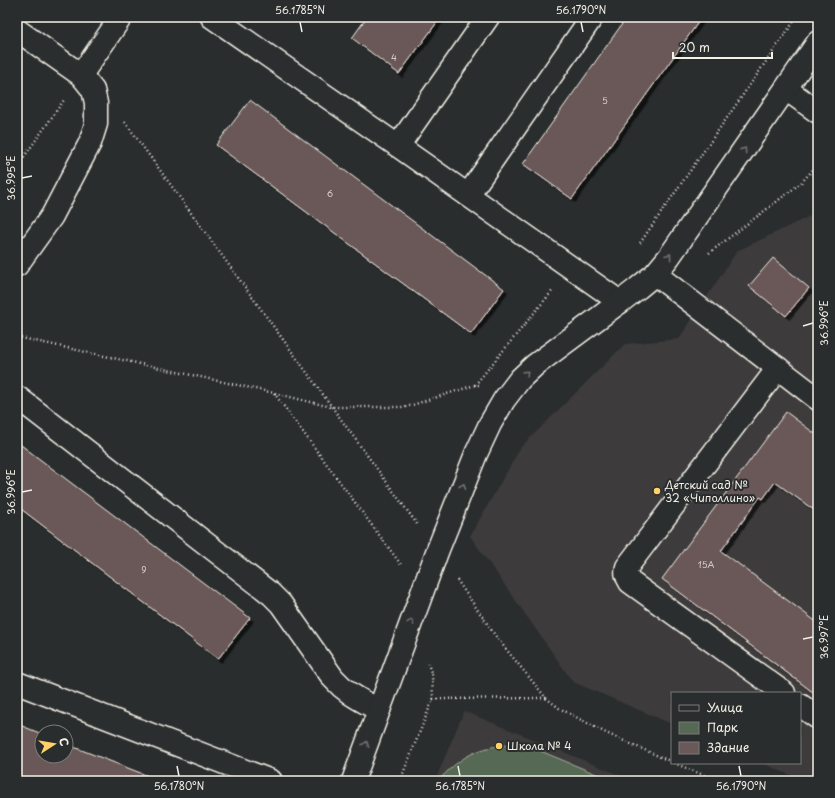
<svg xmlns="http://www.w3.org/2000/svg" width="835" height="798" font-family="'Playpen Sans',sans-serif">
  <defs>
    <filter id="shadow"><feDropShadow dx="3.5" dy="3.5" stdDeviation="0" flood-color="#0009"/></filter>
  </defs>
  <rect width="100%" height="100%" fill="#2a2d2e"/>
  <filter id="ink" filterUnits="userSpaceOnUse"><feTurbulence type="fractalNoise" baseFrequency=".025" numOctaves="2"/><feDisplacementMap in="SourceGraphic" scale="8" xChannelSelector="R" yChannelSelector="G"/><feConvolveMatrix kernelMatrix="1 2 1 2 8 2 1 2 1" color-interpolation-filters="sRGB"/></filter>
  <g filter="url(#ink)">
    <g fill="#3e3a3b">
      <polygon points="812,215 818,220 818,781 804,781 762,763 800,763 800,693 672,693 672,724 573,682 470,536 521,447 625,344 679,339 737,251"/>
      <polygon points="464,711 634,781 435,781"/>
    </g>
    <path fill="#556954" stroke="#a4ad9e" d="M 505,745 L 522,746 L 538,750 L 613,781 L 438,781 C 458,759 475,748 505,745 Z"/>
    <g fill="#6b5959" stroke="#f4f1e8" filter="url(#shadow)">
      <polygon points="367,17 441,17 399,74 352,38"/>
      <polygon points="627,17 702,17 572,199 523,164"/>
      <polygon points="250,100 504,289 471,334 216,145"/>
      <polygon points="773,258 809,288 786,316 749,286"/>
      <polygon points="786,412 818,436 818,513 775,482 763,499 760,497 721,551 818,623 818,696 662,579"/>
      <polygon points="17,442 250,618 218,659 17,506"/>
      <polygon points="17,724 42,734 42,756 66,756 66,744 156,779 156,781 17,781"/>
    </g>
    <g fill="none" stroke-linecap="round" stroke-linejoin="round">
      <defs>
        <g id="minor">
          <polyline points="212,17 398,146 620,302"/>
          <polyline points="17,30 81,75 93,90 96,103 96,124 90,143 52,216 17,265"/>
          <polyline points="81,75 121,17"/>
          <polyline points="786,89 818,112"/>
          <polyline points="398,146 488,17"/>
          <polyline points="468,195 592,17"/>
          <polyline points="655,274 818,399"/>
          <path d="M 778,368 L 627,567 C 625,573 627,577 630,582 L 784,693"/>
          <path d="M 17,397 L 271,594 L 281,604 L 333,678 C 347,694 361,700 379,710"/>
          <polyline points="17,683 271,781"/>
          <polyline points="800,705 818,718"/>
          <polyline points="353,781 437,552 476,454 490,424 504,400 520,379 535,365 620,302 638,288 655,274 669,257 818,42"/>
        </g>
      </defs>
      <use href="#minor" stroke="#f4f1e8" stroke-width="25"/>
      <g stroke="#f4f1e8" stroke-width="2.5" stroke-dasharray="1 3" stroke-linecap="butt">
        <polyline points="125,122 417,524"/>
        <polyline points="17,167 64,100"/>
        <polyline points="640,243 797,17"/>
        <polyline points="709,253 801,183 818,164"/>
        <polyline points="17,337 274,393 331,407 406,407 475,385 480,385"/>
        <polyline points="475,385 553,290"/>
        <polyline points="274,393 402,566"/>
        <polyline points="457,580 497,638 546,698 559,708 606,733 672,762"/>
        <polyline points="433,699 546,698"/>
        <polyline points="674,763 718,781"/>
        <polyline points="400,781 433,699 432,675 427,661"/>
      </g>
      <use href="#minor" stroke="#2a2d2e" stroke-width="22"/>
    </g>
    <defs><path id="oneway-chevron" d="M-2-3.5L2.5 0L-2 3.5" fill="none" stroke-width="1.6" stroke-linecap="round" stroke-linejoin="round"/></defs>
    <g stroke="#71726f">
      <use href="#oneway-chevron" transform="translate(744 150) rotate(-55)"/>
      <use href="#oneway-chevron" transform="translate(669 256) rotate(-53)"/>
      <use href="#oneway-chevron" transform="translate(526 373) rotate(-44)"/>
      <use href="#oneway-chevron" transform="translate(463 486) rotate(-68)"/>
      <use href="#oneway-chevron" transform="translate(411 622) rotate(-70)"/>
      <use href="#oneway-chevron" transform="translate(366 744) rotate(-69)"/>
    </g>
  </g>
  <path fill="none" stroke="#f4f1e8" stroke-width="1.5" d="M 300,22 L 302,32M 581,22 L 583,32M 22,178 L 32,176M 803,326 L 813,323M 22,492 L 32,490M 803,639 L 813,637M 177,766 L 179,776M 458,766 L 460,776M 739,766 L 741,776"/>
  <g fill="#ffd166" stroke="#2a2d2e" stroke-width="1.5">
    <circle cx="657" cy="491" r="4"/>
    <circle cx="499" cy="746" r="4"/>
  </g>
  <g text-anchor="middle" stroke-width="4" stroke-linejoin="round" paint-order="stroke">
    <g font-size="9" fill="#d2cbc4">
      <text x="394" y="61">4</text>
      <text x="605" y="104">5</text>
      <text x="330" y="197">6</text>
      <text x="706" y="568">15А</text>
      <text x="144" y="573">9</text>
    </g>
    <g font-size="11" fill="#f4f1e8" stroke="#2a2d2e" text-anchor="start">
      <text x="665" y="489">Детский сад №<tspan x="665" dy="13">32 «Чиполлино»</tspan></text>
      <text x="507" y="750">Школа № 4</text>
    </g>
  </g>
  <rect width="835" height="798" fill="none" stroke="#2a2d2e" stroke-width="44"/>
  <rect x="671" y="692" width="130" height="72" fill="#2a2d2e" stroke="#7b7b78"/>
  <rect x="679" y="705" width="20" height="6" fill="#2a2d2e" stroke="#7b7b78"/>
  <text x="707" y="712" font-size="12" fill="#f4f1e8">Улица</text>
  <rect x="679" y="722" width="20" height="12" fill="#556954" stroke="#7b7b78"/>
  <text x="707" y="732" font-size="12" fill="#f4f1e8">Парк</text>
  <rect x="679" y="742" width="20" height="12" fill="#6b5959" stroke="#7b7b78"/>
  <text x="707" y="752" font-size="12" fill="#f4f1e8">Здание</text>
  <g transform="translate(54 744) rotate(78)"><circle r="19" fill="#2a2d2e" stroke="#7b7b78"/>
  <path d="M0-3L7 15L0 10L-7 15Z" fill="#ffd166"/>
  <text y="-6" font-size="11" font-weight="bold" text-anchor="middle" fill="#f4f1e8">С</text>
  </g>
  <path d="M673 52v6h99v-6" fill="none" stroke="#f4f1e8" stroke-width="2"/>
  <text x="679" y="52" font-size="12" fill="#f4f1e8" stroke="#2a2d2e" stroke-width="3" paint-order="stroke">20 m</text>
  <rect x="22" y="22" width="791" height="754" fill="none" stroke="#f4f1e8" stroke-width="1.5"/>
  <g font-size="10" text-anchor="middle" fill="#f4f1e8">
    <text x="300" y="14">56.1785°N</text>
    <text x="581" y="14">56.1790°N</text>
    <text transform="translate(11 178) rotate(-90)" y="4">36.995°E</text>
    <text transform="translate(824 323) rotate(-90)" y="4">36.996°E</text>
    <text transform="translate(11 492) rotate(-90)" y="4">36.996°E</text>
    <text transform="translate(824 637) rotate(-90)" y="4">36.997°E</text>
    <text x="179" y="790">56.1780°N</text>
    <text x="460" y="790">56.1785°N</text>
    <text x="741" y="790">56.1790°N</text>
  </g>
</svg>
